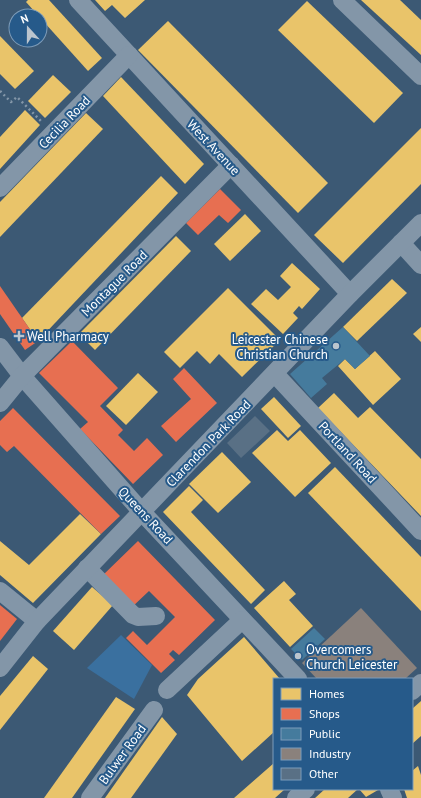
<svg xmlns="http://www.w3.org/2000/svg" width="421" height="798" font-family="'PT Sans',sans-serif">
  <rect width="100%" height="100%" fill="#3c5974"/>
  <polygon fill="#3a709f" points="121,635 152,665 134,699 87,668"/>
  <g fill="#e9c46a">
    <polygon points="28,0 49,0 102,58 88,71 26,2"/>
    <polygon points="95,0 145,0 125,18 112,5 105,11"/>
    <polygon points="361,0 400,0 421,20 421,55"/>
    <polygon points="307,1 403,93 374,123 278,30"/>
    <polygon points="168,21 328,183 298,213 138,50"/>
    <polygon points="0,36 34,71 15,89 0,74"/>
    <polygon points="53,75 71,92 45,118 28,101"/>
    <polygon points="121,77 204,164 185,184 103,96"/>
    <polygon points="25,110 40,125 0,169 0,137"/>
    <polygon points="86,113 103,129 0,237 0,202"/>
    <polygon points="421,128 421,184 343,263 314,235"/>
    <polygon points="161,176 178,193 38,341 22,318"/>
    <polygon points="245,214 261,231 230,261 214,244"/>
    <polygon points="176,236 191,251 95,350 79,334"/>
    <polygon points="292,263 320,289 302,309 299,306 293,313 298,318 283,334 251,304 266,289 278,300 291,287 280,276"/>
    <polygon points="392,279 407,293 357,341 343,327"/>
    <polygon points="228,288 280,340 242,377 219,354 210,364 197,351 180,368 164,352"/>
    <polygon points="421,327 421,342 413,334"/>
    <polygon points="375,351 401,379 373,405 338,366 345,359 355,369"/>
    <polygon points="138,373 158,392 126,425 106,406"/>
    <polygon points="334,393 358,418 370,407 421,459 421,516 318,408"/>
    <polygon points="274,397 301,426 288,438 261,409"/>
    <polygon points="277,430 288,441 300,430 331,463 295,497 252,453"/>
    <polygon points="222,452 251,482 218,513 189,484"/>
    <polygon points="335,467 421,557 421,611 308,493"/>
    <polygon points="189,486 203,500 191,512 265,590 251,604 163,512"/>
    <polygon points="80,514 101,534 33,603 0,575 0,541 29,565"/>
    <polygon points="284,581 296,594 289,600 313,626 290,647 254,608"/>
    <polygon points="92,587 113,605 74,650 53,631"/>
    <polygon points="244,637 280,679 274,679 274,732 242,761 187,695 198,679"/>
    <polygon points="33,656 48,669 0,730 0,696"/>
    <polygon points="116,697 135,709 72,798 44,798"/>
    <polygon points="421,701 421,736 412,744 412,709"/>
    <polygon points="162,717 177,734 131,798 105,798"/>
    <polygon points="274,763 274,789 285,789 275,798 234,798"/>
    <polygon points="418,766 421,775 421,798 407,798 404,789 412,789 412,771"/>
    <polygon points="325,789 358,789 348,798 315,798"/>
    <polygon points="359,789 377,789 378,790 366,797"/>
  </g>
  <g fill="#e76f51">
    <polygon points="220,189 241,210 228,223 219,215 198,235 186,223"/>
    <polygon points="0,286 38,341 25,350 0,314"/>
    <polygon points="72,341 118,388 100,406 123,430 118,435 134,451 147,438 163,455 133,484 80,429 88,422 39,373"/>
    <polygon points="184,368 217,403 176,442 161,426 191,399 173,379"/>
    <polygon points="13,408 120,516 101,534 14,446 7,452 0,445 0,421"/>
    <polygon points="138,541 215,620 179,655 173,650 169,654 175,660 161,673 126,638 133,631 147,645 175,617 149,591 131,608 101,577"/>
    <polygon points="0,605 17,619 0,641"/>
  </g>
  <g fill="#457b9d">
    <polygon points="343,327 370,356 355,369 345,359 322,378 327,384 311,398 290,374"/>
    <polygon points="314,628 325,639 302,660 291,649"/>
  </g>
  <polygon fill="#8a817c" points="361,608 417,668 405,679 317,679 302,663"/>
  <polygon fill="#597085" points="255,416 270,431 241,458 227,443"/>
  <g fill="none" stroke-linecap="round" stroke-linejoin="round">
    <polyline stroke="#8396a8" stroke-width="2.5" stroke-dasharray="2 3" stroke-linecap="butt" points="0,91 11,102 17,97 42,122"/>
    <g stroke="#8396a8" stroke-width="18">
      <polyline points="78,0 350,294"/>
      <polyline points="342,0 421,76"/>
      <polyline points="0,188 129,55"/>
      <polyline points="401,243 421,265"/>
      <polyline points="0,347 22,376 141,511 298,679"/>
      <polyline points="275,374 421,531"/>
      <polyline points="0,403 22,376 231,165"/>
      <polyline points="87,568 133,615 138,617 156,616"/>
      <polyline points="0,591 37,621"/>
      <polyline points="0,668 37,621 350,294 421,223"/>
      <polyline points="167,690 242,620"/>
      <polyline points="412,691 421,683"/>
      <polyline points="389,789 393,798"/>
      <polyline points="90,798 154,710"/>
      <polyline points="296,798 306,789"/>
    </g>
  </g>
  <g fill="#bbc5ce" stroke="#265a8a" stroke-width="1.5">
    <path d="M17 330h4v4h4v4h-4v4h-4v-4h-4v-4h4z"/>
    <circle cx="336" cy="346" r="4"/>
    <circle cx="298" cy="656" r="4"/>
  </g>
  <g text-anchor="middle" stroke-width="4" stroke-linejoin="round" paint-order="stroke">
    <g font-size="13" fill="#fff" stroke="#265a8a">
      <text transform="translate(64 122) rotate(-46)" y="5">Cecilia Road</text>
      <text transform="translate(214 147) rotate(47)" y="5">West Avenue</text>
      <text transform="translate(114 283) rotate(-45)" y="5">Montague Road</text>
      <text transform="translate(208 443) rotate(-46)" y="5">Clarendon Park Road</text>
      <text transform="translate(348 452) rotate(47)" y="5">Portland Road</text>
      <text transform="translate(146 515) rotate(47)" y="5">Queens Road</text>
      <text transform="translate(122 754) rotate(-54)" y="5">Bulwer Road</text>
    </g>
    <g font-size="13" fill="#fff" stroke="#265a8a" text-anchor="start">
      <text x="27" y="341">Well Pharmacy</text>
      <text x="328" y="344" text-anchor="end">Leicester Chinese<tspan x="328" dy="15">Christian Church</tspan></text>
      <text x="306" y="654">Overcomers<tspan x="306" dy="15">Church Leicester</tspan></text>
    </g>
  </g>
  <rect x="273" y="678" width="140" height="112" fill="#265a8a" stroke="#7d9cb9"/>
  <rect x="281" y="688" width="20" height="12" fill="#e9c46a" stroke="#7d9cb9"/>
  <text x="309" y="698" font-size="12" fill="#ffffff">Homes</text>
  <rect x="281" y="708" width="20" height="12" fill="#e76f51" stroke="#7d9cb9"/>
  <text x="309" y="718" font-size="12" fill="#ffffff">Shops</text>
  <rect x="281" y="728" width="20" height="12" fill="#457b9d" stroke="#7d9cb9"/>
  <text x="309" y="738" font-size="12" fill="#ffffff">Public</text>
  <rect x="281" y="748" width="20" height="12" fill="#8a817c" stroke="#7d9cb9"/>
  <text x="309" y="758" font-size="12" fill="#ffffff">Industry</text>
  <rect x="281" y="768" width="20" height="12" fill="#597085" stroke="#7d9cb9"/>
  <text x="309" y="778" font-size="12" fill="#ffffff">Other</text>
  <g transform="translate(28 28) rotate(339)"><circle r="19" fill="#265a8a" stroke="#7d9cb9"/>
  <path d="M0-3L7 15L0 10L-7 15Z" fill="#bbc5ce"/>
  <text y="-6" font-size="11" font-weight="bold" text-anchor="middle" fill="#ffffff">N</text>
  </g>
</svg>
